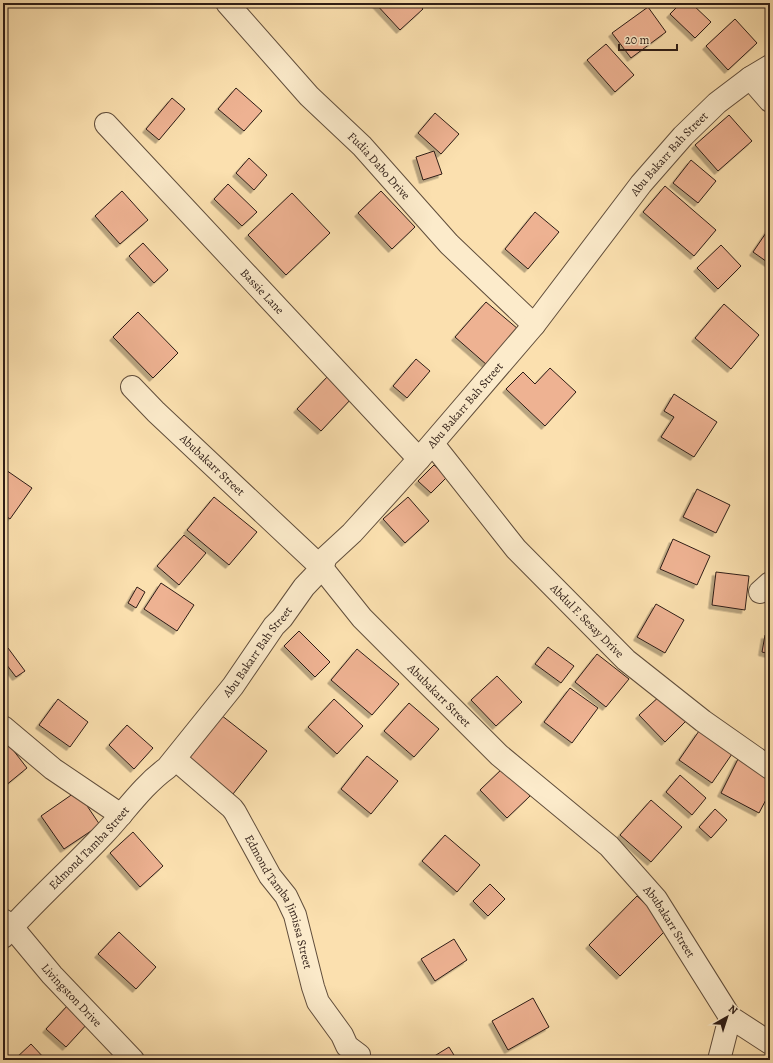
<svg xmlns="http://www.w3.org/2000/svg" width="773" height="1063" font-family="Alegreya,serif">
  <defs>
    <filter id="shadow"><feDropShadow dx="-3.5" dy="3.5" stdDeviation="0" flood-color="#0004"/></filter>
  </defs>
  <rect width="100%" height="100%" fill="#fbe0af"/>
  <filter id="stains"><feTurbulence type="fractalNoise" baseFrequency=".005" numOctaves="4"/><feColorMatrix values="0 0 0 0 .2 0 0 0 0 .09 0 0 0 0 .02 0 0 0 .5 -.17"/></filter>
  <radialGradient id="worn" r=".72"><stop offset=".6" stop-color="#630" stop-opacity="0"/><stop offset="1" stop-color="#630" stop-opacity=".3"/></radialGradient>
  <g fill="#eeb292" stroke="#2e1d16" filter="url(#shadow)">
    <polygon points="375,3 418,3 423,9 400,30"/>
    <polygon points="681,3 691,3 711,22 695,38 670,14"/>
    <polygon points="648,7 666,32 631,58 612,33"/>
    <polygon points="735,19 757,43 728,70 706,46"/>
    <polygon points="606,44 634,75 615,92 587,60"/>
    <polygon points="236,88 262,111 244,131 218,109"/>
    <polygon points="172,98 185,109 159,140 146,129"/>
    <polygon points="435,113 459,134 441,154 418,133"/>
    <polygon points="729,115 752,141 718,171 695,145"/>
    <polygon points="434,151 442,174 423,180 416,157"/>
    <polygon points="249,158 267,175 254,190 236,173"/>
    <polygon points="691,160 716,181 698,203 673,183"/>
    <polygon points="228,184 257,212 242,226 214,199"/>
    <polygon points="665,186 716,230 694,256 643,212"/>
    <polygon points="122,191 148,220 120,244 95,216"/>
    <polygon points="381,191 415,227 392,249 358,213"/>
    <polygon points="292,193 330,233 286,275 248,235"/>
    <polygon points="535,212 559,232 528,269 505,249"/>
    <polygon points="770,227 770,264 753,252"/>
    <polygon points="143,243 168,270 154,283 129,256"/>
    <polygon points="721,245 741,266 718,289 697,268"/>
    <polygon points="486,302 518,329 487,365 455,337"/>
    <polygon points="724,304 759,335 731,369 695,338"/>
    <polygon points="138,312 178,353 153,378 113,337"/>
    <polygon points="416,359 430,371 407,398 393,386"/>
    <polygon points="550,368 576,392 545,426 506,389 523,372 535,384"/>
    <polygon points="328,376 352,398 321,431 297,409"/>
    <polygon points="674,394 717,422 694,457 661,437 674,417 664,411"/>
    <polygon points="434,465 447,477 431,493 418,481"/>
    <polygon points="3,468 32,488 10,519 3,514"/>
    <polygon points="697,489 730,505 716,533 683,517"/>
    <polygon points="214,497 257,532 229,565 187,530"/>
    <polygon points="408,497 429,521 405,543 383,519"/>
    <polygon points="184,535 206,553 179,585 157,566"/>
    <polygon points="673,539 710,556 697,585 660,569"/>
    <polygon points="716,572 749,576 745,610 712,605"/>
    <polygon points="161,583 194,605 177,631 144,609"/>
    <polygon points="137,587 145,592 136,608 128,603"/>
    <polygon points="656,604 684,620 665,653 637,637"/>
    <polygon points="299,631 330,662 315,677 284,646"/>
    <polygon points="765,635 770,636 770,654 762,652"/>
    <polygon points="548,647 574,666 561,683 535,664"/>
    <polygon points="8,648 25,671 16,677 3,660 3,653"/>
    <polygon points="357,649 399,684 372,715 331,680"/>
    <polygon points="597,654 629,679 606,707 575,682"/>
    <polygon points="497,676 522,702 496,726 471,700"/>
    <polygon points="570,688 598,708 572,743 544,722"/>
    <polygon points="661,695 686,721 665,742 639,715"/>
    <polygon points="58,699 88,722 70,747 39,725"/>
    <polygon points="334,699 363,726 337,754 308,727"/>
    <polygon points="409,703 439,729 414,757 384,731"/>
    <polygon points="221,715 267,751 233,794 187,758"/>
    <polygon points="127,725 153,748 134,769 109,745"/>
    <polygon points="699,731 732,754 712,783 679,760"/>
    <polygon points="3,737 27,768 5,786 3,783"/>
    <polygon points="367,756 398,781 371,814 341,789"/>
    <polygon points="739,757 770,773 770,792 759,813 721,793"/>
    <polygon points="503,768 530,796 507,818 480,790"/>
    <polygon points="680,775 706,798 692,815 666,792"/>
    <polygon points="77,791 100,825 64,849 41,816"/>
    <polygon points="651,800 682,827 651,862 620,835"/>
    <polygon points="715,809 727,820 711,838 699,827"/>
    <polygon points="133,832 163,866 140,887 110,853"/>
    <polygon points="445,835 480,865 457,892 422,861"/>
    <polygon points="490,884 505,899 488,916 473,901"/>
    <polygon points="637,896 669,927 620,976 589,945"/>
    <polygon points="119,932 156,967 136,989 98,954"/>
    <polygon points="454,939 467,960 435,981 421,959"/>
    <polygon points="533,998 549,1027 508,1050 492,1021"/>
    <polygon points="68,1005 88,1023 66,1047 46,1029"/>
    <polygon points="31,1044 46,1060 14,1060"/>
    <polygon points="449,1047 457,1060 428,1060"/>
  </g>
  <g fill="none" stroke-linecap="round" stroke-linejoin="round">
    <defs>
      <g id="minor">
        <path id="s1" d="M 227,3 L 309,96 L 362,146 L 449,244 L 534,325"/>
        <polyline points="750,78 770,101"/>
        <path id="s2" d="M 106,124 L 419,459"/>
        <path id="s3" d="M 132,387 L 156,412 L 322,568 L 362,618 L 499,755 L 609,846 L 656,899 L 730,1017"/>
        <path id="s4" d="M 433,444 L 516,549 L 626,660 L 703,721 L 770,768"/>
        <polyline points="760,592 770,583"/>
        <polyline points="3,727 53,769 121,815"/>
        <path id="s5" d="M 175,759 L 232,808 L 235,812 L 270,876 L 286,896 L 295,915 L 313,987 L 318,1002 L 342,1035 L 347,1046 L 359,1055 L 358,1060"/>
        <path id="s6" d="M 3,920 L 12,927 L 52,975 L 133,1060"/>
        <path id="s7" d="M 3,937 C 35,901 71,869 104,834 C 125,812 142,786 167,768 L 233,686 L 274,626 L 282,618 L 304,587 L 322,568 L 326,557 L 352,533 L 419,459 L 534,325 L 641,184 L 683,136 L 717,103 L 750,78 L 770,66"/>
        <polyline points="719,1060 730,1017 770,1043"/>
      </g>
    </defs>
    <use href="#minor" stroke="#614e3c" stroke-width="24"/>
    <use href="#minor" stroke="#fcebcb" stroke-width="22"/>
  </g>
  <g text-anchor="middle" stroke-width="3" stroke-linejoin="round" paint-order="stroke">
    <g font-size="12" fill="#2e1d16" stroke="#fcebcb">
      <text dy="4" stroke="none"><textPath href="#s7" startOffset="1031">Abu Bakarr Bah Street</textPath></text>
      <text dy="4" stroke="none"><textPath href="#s1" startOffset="223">Fudia Dabo Drive</textPath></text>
      <text dy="4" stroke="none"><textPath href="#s2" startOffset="229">Bassie Lane</textPath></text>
      <text dy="4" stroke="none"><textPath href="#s7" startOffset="707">Abu Bakarr Bah Street</textPath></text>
      <text dy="4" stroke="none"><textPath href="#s3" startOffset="112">Abubakarr Street</textPath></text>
      <text dy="4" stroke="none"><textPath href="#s4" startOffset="235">Abdul F. Sesay Drive</textPath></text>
      <text dy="4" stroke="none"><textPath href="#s7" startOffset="383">Abu Bakarr Bah Street</textPath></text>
      <text dy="4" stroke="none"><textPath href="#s3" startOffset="436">Abubakarr Street</textPath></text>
      <text dy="4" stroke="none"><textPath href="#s7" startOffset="124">Edmond Tamba Street</textPath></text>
      <text dy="4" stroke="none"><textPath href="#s5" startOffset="181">Edmond Tamba Jimissa Street</textPath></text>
      <text dy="4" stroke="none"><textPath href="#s3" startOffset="760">Abubakarr Street</textPath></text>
      <text dy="4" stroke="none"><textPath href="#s6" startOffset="102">Livingston Drive</textPath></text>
    </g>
  </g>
  <rect width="773" height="1063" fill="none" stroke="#fbe0af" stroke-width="16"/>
  <rect x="4" y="4" width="765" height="1055" fill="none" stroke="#2e1d16" stroke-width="2"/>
  <rect x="8" y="8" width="757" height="1047" fill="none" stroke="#2e1d16"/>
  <g transform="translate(727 1017) rotate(39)" stroke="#fcebcb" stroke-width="3" paint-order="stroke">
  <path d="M0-3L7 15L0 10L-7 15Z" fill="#2e1d16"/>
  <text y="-6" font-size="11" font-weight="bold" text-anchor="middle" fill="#2e1d16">N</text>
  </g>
  <path d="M619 44v6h58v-6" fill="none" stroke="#2e1d16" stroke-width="2"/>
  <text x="625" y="44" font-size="12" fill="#2e1d16" stroke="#fcebcb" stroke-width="3" paint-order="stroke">20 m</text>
  <rect width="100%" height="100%" filter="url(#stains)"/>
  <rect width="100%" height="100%" fill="url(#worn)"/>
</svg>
